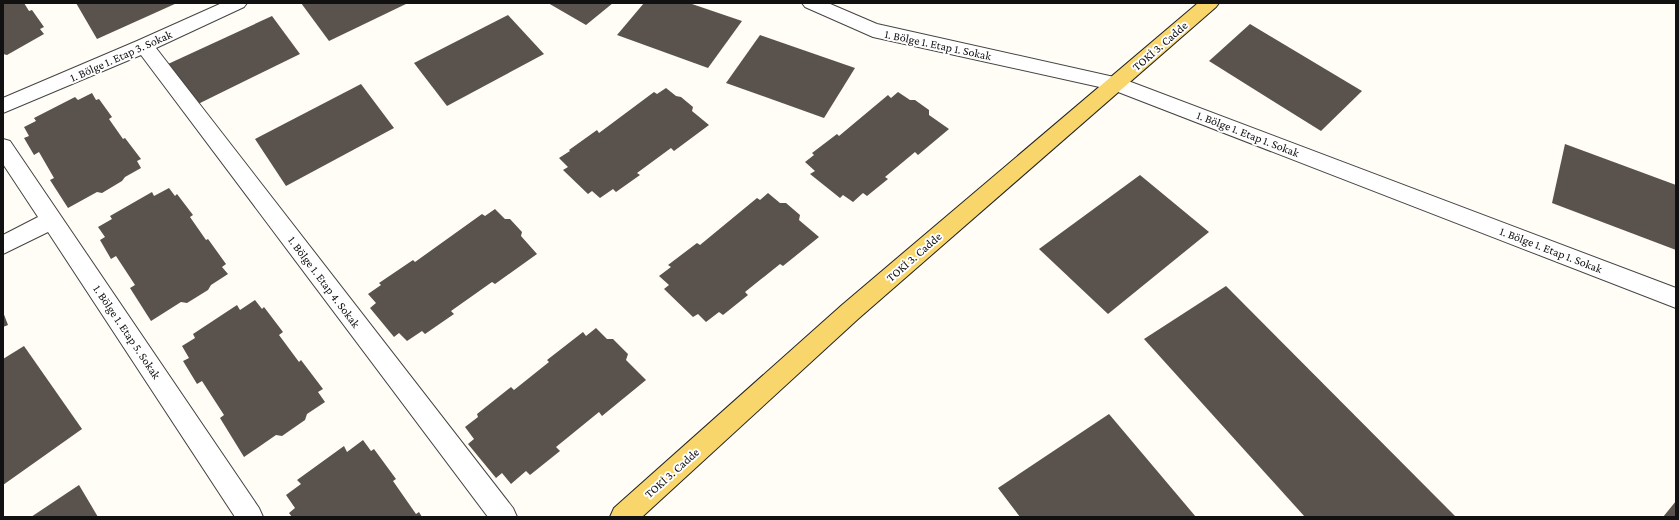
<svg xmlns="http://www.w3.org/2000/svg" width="1679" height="520" font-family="'Crimson Pro',serif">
  <rect width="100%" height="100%" fill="#fffdf5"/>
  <g fill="#5a524d">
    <polygon points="3,3 24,3 29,11 32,10 44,27 40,29 44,34 7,55 3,54"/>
    <polygon points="76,3 177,3 97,39"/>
    <polygon points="301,3 408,3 329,41"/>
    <polygon points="548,3 613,3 586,25"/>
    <polygon points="644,3 689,3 742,21 708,68 617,35"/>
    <polygon points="508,15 544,54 447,106 414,63"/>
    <polygon points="272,16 300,54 194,106 168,64"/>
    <polygon points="1250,24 1362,91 1321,131 1209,61"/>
    <polygon points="760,35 855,68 824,118 726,83"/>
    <polygon points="361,84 394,128 286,186 255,139"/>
    <polygon points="666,88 676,96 681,97 693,107 692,111 709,125 674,151 671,148 637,173 640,175 616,192 613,189 600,198 592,191 588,194 563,170 568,167 559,158 570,151 569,150 597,130 599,133 654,92 657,94"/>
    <polygon points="898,92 910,100 915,100 929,110 929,115 949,129 918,155 915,152 885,177 888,179 867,196 863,193 853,202 843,195 840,198 810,174 815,171 805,162 814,155 812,153 837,134 839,136 888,95 891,98"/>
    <polygon points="92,93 96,100 99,99 112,117 109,119 123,139 125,138 141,159 137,161 141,168 125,177 122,181 102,193 97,192 68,208 50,180 54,178 39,152 34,155 24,138 29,136 24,127 36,121 34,118 75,97 78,100"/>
    <polygon points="1565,144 1676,185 1676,250 1552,203"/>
    <polygon points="1140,175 1209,232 1108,314 1039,249"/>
    <polygon points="169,188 175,196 177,194 193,215 190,217 206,240 208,239 226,264 222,267 228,274 211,285 208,290 187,303 181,302 151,321 130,288 135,285 116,256 111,259 100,240 105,237 98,227 112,219 110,216 152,192 154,196"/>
    <polygon points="768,193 780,203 786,203 800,215 799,220 819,237 783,266 780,264 745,292 748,295 723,315 719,312 706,322 698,314 693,317 664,289 669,285 659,276 671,267 668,265 697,243 700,245 757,198 760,200"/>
    <polygon points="495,209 505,219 510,219 522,232 521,236 537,254 495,284 492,282 451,311 454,314 425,334 422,331 407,341 399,333 394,337 370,308 376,303 368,294 381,285 379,283 413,260 415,262 482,214 485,216"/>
    <polygon points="1226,286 1456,517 1305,517 1144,339"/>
    <polygon points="255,300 262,309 264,307 283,332 279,335 299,362 301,360 323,389 318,392 325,402 307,414 305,420 282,436 276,435 244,457 220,418 224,415 202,381 197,384 183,361 189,358 182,346 195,338 193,334 237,305 240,310"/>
    <polygon points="3,312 8,325 3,327"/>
    <polygon points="596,328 607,339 613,339 628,354 626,360 646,380 602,416 599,412 556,447 560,451 530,475 526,471 511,484 502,473 496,478 468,444 474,439 465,427 478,417 477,414 511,387 514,390 549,362 547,360 583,332 586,336"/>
    <polygon points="24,346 82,429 3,485 3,359"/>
    <polygon points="1109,414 1196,517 1020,517 998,488"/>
    <polygon points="363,440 371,451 374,449 396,479 393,481 416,514 419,512 422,517 292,517 289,513 295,508 286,495 301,484 297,480 344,446 347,452"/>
    <polygon points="79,485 98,517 31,517"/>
    <polygon points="1676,501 1676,517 1663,517"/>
  </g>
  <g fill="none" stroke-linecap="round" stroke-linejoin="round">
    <defs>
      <g id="minor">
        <polygon points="222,3 247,3 244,7 156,48 513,508 517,517 488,517 141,55 3,113 3,98 137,41"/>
        <polygon points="802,3 828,3 877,24 1123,79 1676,288 1676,308 1113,90 873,37 805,7"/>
        <polygon points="3,139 10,141 259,508 263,517 235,517 48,232 3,254 3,235 38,217 3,164"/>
      </g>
      <polygon id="major" points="1198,3 1219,3 1216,7 858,319 642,517 610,517 614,508 842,305"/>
    </defs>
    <use href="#minor" stroke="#444" stroke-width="2"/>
    <use href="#major" stroke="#222" stroke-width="2"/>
    <use href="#minor" fill="#fff" fill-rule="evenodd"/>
    <use href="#major" fill="#f9d66b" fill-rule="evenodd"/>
  </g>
  <g text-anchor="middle" stroke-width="4" stroke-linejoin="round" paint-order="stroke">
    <g font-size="12" fill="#111" stroke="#fff">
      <text transform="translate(938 45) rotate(12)" y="4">1. Bölge 1. Etap 1. Sokak</text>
      <text transform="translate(1160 46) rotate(-41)" y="4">TOKİ 3. Cadde</text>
      <text transform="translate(121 56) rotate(-24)" y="4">1. Bölge 1. Etap 3. Sokak</text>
      <text transform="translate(1248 134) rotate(21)" y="4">1. Bölge 1. Etap 1. Sokak</text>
      <text transform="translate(1551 250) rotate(21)" y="4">1. Bölge 1. Etap 1. Sokak</text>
      <text transform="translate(914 257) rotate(-41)" y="4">TOKİ 3. Cadde</text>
      <text transform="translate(324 282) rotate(53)" y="4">1. Bölge 1. Etap 4. Sokak</text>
      <text transform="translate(127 332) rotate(56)" y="4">1. Bölge 1. Etap 5. Sokak</text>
      <text transform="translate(672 473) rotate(-42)" y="4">TOKİ 3. Cadde</text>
    </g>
  </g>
  <rect width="1679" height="520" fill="none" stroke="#111111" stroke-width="8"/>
</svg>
